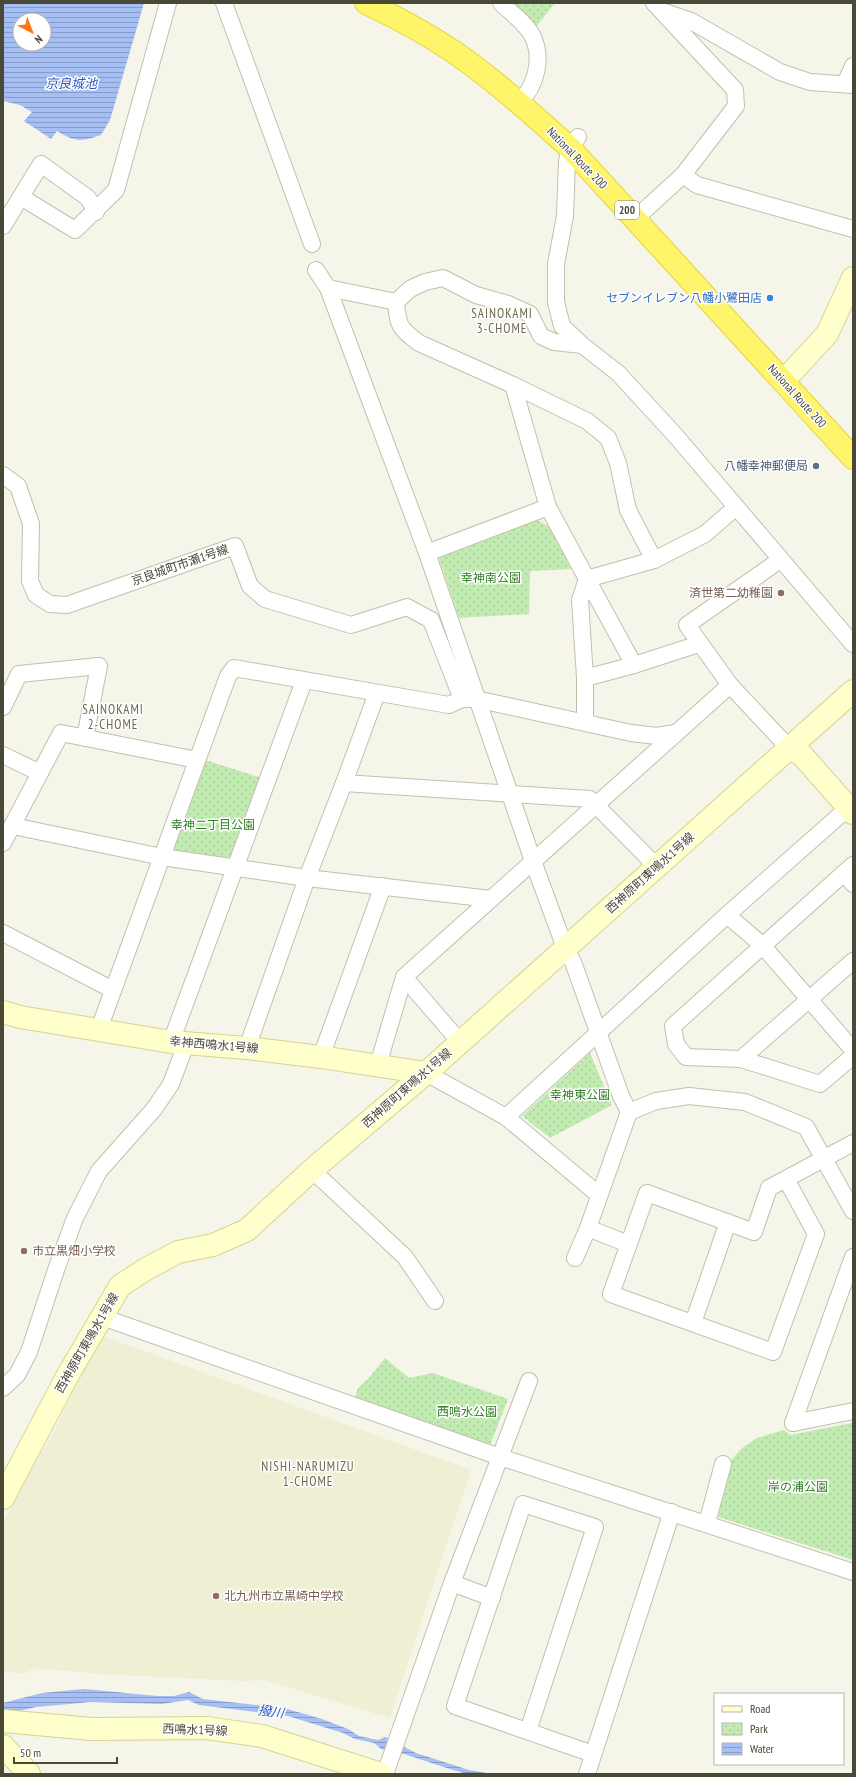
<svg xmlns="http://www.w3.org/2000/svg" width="856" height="1777" font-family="'PT Sans Narrow','Noto Sans JP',sans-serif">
  <defs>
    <pattern id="park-dots" width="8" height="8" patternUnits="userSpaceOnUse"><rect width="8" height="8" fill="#c2ebb2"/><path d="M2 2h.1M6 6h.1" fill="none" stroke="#a8cb9a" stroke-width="1.8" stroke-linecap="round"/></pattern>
    <pattern id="water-rules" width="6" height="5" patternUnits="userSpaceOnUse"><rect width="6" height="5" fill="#a5bef4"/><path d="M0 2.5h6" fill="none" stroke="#889cc6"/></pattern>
  </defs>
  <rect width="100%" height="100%" fill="#f5f5ea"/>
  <polygon fill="#efefd3" points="100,1335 471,1470 390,1718 264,1680 244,1681 100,1674 36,1668 23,1674 3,1671 3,1524 20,1487 53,1434"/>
  <g fill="url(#park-dots)">
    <polygon points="513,3 555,3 536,27"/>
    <polygon points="537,520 550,527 571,569 530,571 529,614 459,618 439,558"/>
    <polygon points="205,760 259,777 233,855 226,859 178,853 174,848"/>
    <polygon points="590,1053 612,1105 550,1138 522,1116"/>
    <polygon points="385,1358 409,1378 433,1373 508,1399 489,1448 355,1397 358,1388 369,1378"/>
    <polygon points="852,1423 853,1560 718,1517 731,1460 742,1448 757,1438 784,1430 790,1435"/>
  </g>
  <g fill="url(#water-rules)" fill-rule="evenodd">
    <path d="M 3,3 L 144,3 L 110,120 L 101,135 C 81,142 75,142 57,131 L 51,139 L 24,121 L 32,112 L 20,105 L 3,101 ZM 20,20 L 44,20 L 44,44 L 20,44 Z"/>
    <polygon points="84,1689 158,1696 174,1696 189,1692 203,1699 284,1708 322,1719 348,1729 359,1736 378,1740 385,1737 416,1753 469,1770 492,1774 467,1774 453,1770 404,1754 381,1749 374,1743 355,1739 343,1733 288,1716 199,1705 188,1700 162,1704 91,1702 36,1707 3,1715 3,1703 42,1693"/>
  </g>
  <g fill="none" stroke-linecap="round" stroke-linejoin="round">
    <defs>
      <g id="street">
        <polyline points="224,3 312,244"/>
        <path d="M 501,3 C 511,13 527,24 533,37 C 543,59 536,86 519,103"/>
        <polyline points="662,11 691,21 780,72 810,82 853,85"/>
        <polyline points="845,84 853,66"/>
        <polyline points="578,137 570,148 567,161 565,216 556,264 556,302 562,326 582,345 618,373 675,435 853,644"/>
        <polyline points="683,175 697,185 853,229"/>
        <polyline points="21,197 75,230 116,190 168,3"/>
        <polyline points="635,219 683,175 736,106 735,90 654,3"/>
        <polyline points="3,226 41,164 88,198 96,212"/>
        <polyline points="316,270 328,288 427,553 533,861 565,948 573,962 621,1096 629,1112"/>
        <polyline points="328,288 396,302"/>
        <path d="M 396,302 C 398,326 399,328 419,343 L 513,385 L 587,421 L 608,438 L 618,463 L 628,510 L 654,560"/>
        <polyline points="396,302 410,289 425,282 443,278 476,295 508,304 530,314 541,336 554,342 582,345"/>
        <polyline points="513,385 548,507 587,579 654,560 705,534 735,508"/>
        <polyline points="3,475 18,486 31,524 30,581 36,595 50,604 67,605 235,546 250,586 265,599 351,625 407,607 431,620 462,699"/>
        <polyline points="427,553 548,507"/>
        <polyline points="780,560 687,625 730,685 789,748"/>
        <polyline points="585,678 634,665 699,644"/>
        <polyline points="3,707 19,674 99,666 85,738"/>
        <polyline points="585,722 585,678 580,600 587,579 634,665"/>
        <polyline points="3,755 40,773"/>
        <polyline points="344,783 590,799 657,867"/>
        <polyline points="13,826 162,857 307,878 491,899"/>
        <polyline points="3,843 61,733 197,760"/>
        <polyline points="853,865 844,873 853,884"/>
        <polyline points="844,873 673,1026 676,1044 686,1057 741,1059 853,961"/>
        <polyline points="727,915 762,945 853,1050"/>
        <polyline points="3,933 113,990"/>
        <polyline points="404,977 460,1042"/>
        <polyline points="99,1029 228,676 234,668 449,705 462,699 476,699 631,733 657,736 675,733"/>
        <polyline points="171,1042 304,681"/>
        <polyline points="247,1048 307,878 344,783 377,693"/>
        <polyline points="321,1057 383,886"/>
        <polyline points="741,1059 820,1084 853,1056"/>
        <polyline points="378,1065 404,977 730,685"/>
        <polyline points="426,1073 506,1117 599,1195"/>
        <polyline points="506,1117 727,915 848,808"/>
        <polyline points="312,1170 405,1257 435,1301"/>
        <polyline points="786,1179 816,1234 773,1352 611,1294 647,1193 754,1232 769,1188 853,1143"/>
        <polyline points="588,1228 628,1244"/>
        <polyline points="575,1258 588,1228 629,1112 656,1101 689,1096 745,1102 806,1127 853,1211"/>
        <polyline points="102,1317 500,1457 853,1572"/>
        <polyline points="693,1323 728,1222"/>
        <polyline points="3,1388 17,1375 29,1352 57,1267 75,1218 99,1171 154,1109 171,1084 186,1044"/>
        <polyline points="793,1423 853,1257"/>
        <polyline points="793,1423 853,1411"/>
        <polyline points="707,1523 723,1464"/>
        <polyline points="452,1583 492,1598"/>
        <polyline points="528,1731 595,1527 523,1504 455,1706 593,1754"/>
        <polyline points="385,1774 452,1583 529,1381"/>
        <polyline points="587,1774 672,1512"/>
      </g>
      <g id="secondary">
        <polyline points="782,380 793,371 827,334 853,278"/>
        <polyline points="789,748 802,755 853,813"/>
        <polyline points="3,1012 20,1017 171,1042 247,1048 321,1057 426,1073"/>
        <polyline points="3,1498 69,1373 120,1286 146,1269 178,1252 213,1245 247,1230 312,1170 426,1073 853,691"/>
        <polyline points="3,1721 92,1729 207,1728 262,1736 381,1774"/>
        <polyline points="3,1746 29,1774"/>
      </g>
      <path id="highway" d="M 366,3 C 396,17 427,34 454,52 C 496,81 533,115 570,148 L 853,458"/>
    </defs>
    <use href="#street" stroke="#c2c0ac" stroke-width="18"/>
    <use href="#secondary" stroke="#d4d496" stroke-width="24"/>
    <use href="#highway" stroke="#e4d335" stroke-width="24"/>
    <use href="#street" stroke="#fff" stroke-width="16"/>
    <use href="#secondary" stroke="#feffca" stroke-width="22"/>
    <use href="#highway" stroke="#fff56b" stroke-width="22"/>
  </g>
  <circle fill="#3f7fe0" stroke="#fff" stroke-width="1.5" cx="770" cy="298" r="4"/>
  <circle fill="#5c6f8a" stroke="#fff" stroke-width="1.5" cx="816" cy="466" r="4"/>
  <g fill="#8d6e63" stroke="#fff" stroke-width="1.5">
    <circle cx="781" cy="593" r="4"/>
    <circle cx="24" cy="1251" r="4"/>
    <circle cx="216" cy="1596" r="4"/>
  </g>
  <g text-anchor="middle" stroke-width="3" stroke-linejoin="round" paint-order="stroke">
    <rect fill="#fff" stroke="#807f73" stroke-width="1" x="615" y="201" width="24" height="18" rx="3"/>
    <g font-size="11" font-weight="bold" fill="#4a4837">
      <text x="627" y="214">200</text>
    </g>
    <g font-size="12" fill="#4a4837" stroke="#fff">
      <text transform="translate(577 158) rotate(46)" y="4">National Route 200</text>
      <text transform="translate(797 396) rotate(48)" y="4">National Route 200</text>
      <text transform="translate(180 565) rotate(-19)" y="4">京良城町市瀬1号線</text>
      <text transform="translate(650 873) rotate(-42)" y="4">西神原町東鳴水1号線</text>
      <text transform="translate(214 1045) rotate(5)" y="4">幸神西鳴水1号線</text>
      <text transform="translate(407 1088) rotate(-41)" y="4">西神原町東鳴水1号線</text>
      <text transform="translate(87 1343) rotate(-60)" y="4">西神原町東鳴水1号線</text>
      <text transform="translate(195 1730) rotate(2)" y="4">西鳴水1号線</text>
    </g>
    <g font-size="12" fill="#366cbe" stroke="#fff" text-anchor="end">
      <text x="762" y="302">セブンイレブン八幡小鷺田店</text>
    </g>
    <g font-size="12" fill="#4e5e75" stroke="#fff" text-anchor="end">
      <text x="808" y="470">八幡幸神郵便局</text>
    </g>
    <g font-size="12" fill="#317f27" stroke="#fff">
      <text x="491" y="582">幸神南公園</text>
      <text x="213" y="829">幸神二丁目公園</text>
      <text x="580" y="1099">幸神東公園</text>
      <text x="467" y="1416">西鳴水公園</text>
      <text x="798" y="1491">岸の浦公園</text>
    </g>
    <g font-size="12" fill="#785e54" stroke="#fff" text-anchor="start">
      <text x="773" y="597" text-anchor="end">済世第二幼稚園</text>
      <text x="32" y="1255">市立黒畑小学校</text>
      <text x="224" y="1600">北九州市立黒崎中学校</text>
    </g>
    <g font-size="13" font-style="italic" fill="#2b58bc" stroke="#fff">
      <text x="71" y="88">京良城池</text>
      <text transform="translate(271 1711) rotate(8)" y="5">撥川</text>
    </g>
    <g font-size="13" letter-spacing="1" fill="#6d694e" stroke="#fff">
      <text x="502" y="318">SAINOKAMI<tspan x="502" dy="15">3-CHOME</tspan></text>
      <text x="113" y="714">SAINOKAMI<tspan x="113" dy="15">2-CHOME</tspan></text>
      <text x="308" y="1471">NISHI-NARUMIZU<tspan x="308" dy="15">1-CHOME</tspan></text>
    </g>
  </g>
  <rect width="856" height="1777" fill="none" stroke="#4a4837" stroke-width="8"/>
  <rect x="714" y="1693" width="130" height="72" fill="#ffffff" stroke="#b7b6af"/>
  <rect x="722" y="1706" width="20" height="6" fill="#feffca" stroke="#b7b6af"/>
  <text x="750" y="1713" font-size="12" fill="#4a4837">Road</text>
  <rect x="722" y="1723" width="20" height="12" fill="url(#park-dots)" stroke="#b7b6af"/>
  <text x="750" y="1733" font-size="12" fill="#4a4837">Park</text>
  <rect x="722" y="1743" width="20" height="12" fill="url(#water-rules)" stroke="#b7b6af"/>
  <text x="750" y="1753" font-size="12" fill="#4a4837">Water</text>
  <g transform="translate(32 32) rotate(138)"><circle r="19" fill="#ffffff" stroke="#b7b6af"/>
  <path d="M0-3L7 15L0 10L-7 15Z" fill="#ff7817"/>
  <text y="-6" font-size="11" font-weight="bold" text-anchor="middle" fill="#4a4837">N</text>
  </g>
  <path d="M14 1757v6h103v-6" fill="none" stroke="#4a4837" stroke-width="2"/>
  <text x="20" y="1757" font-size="12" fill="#4a4837" stroke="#ffffff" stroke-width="3" paint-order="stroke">50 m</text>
</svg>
